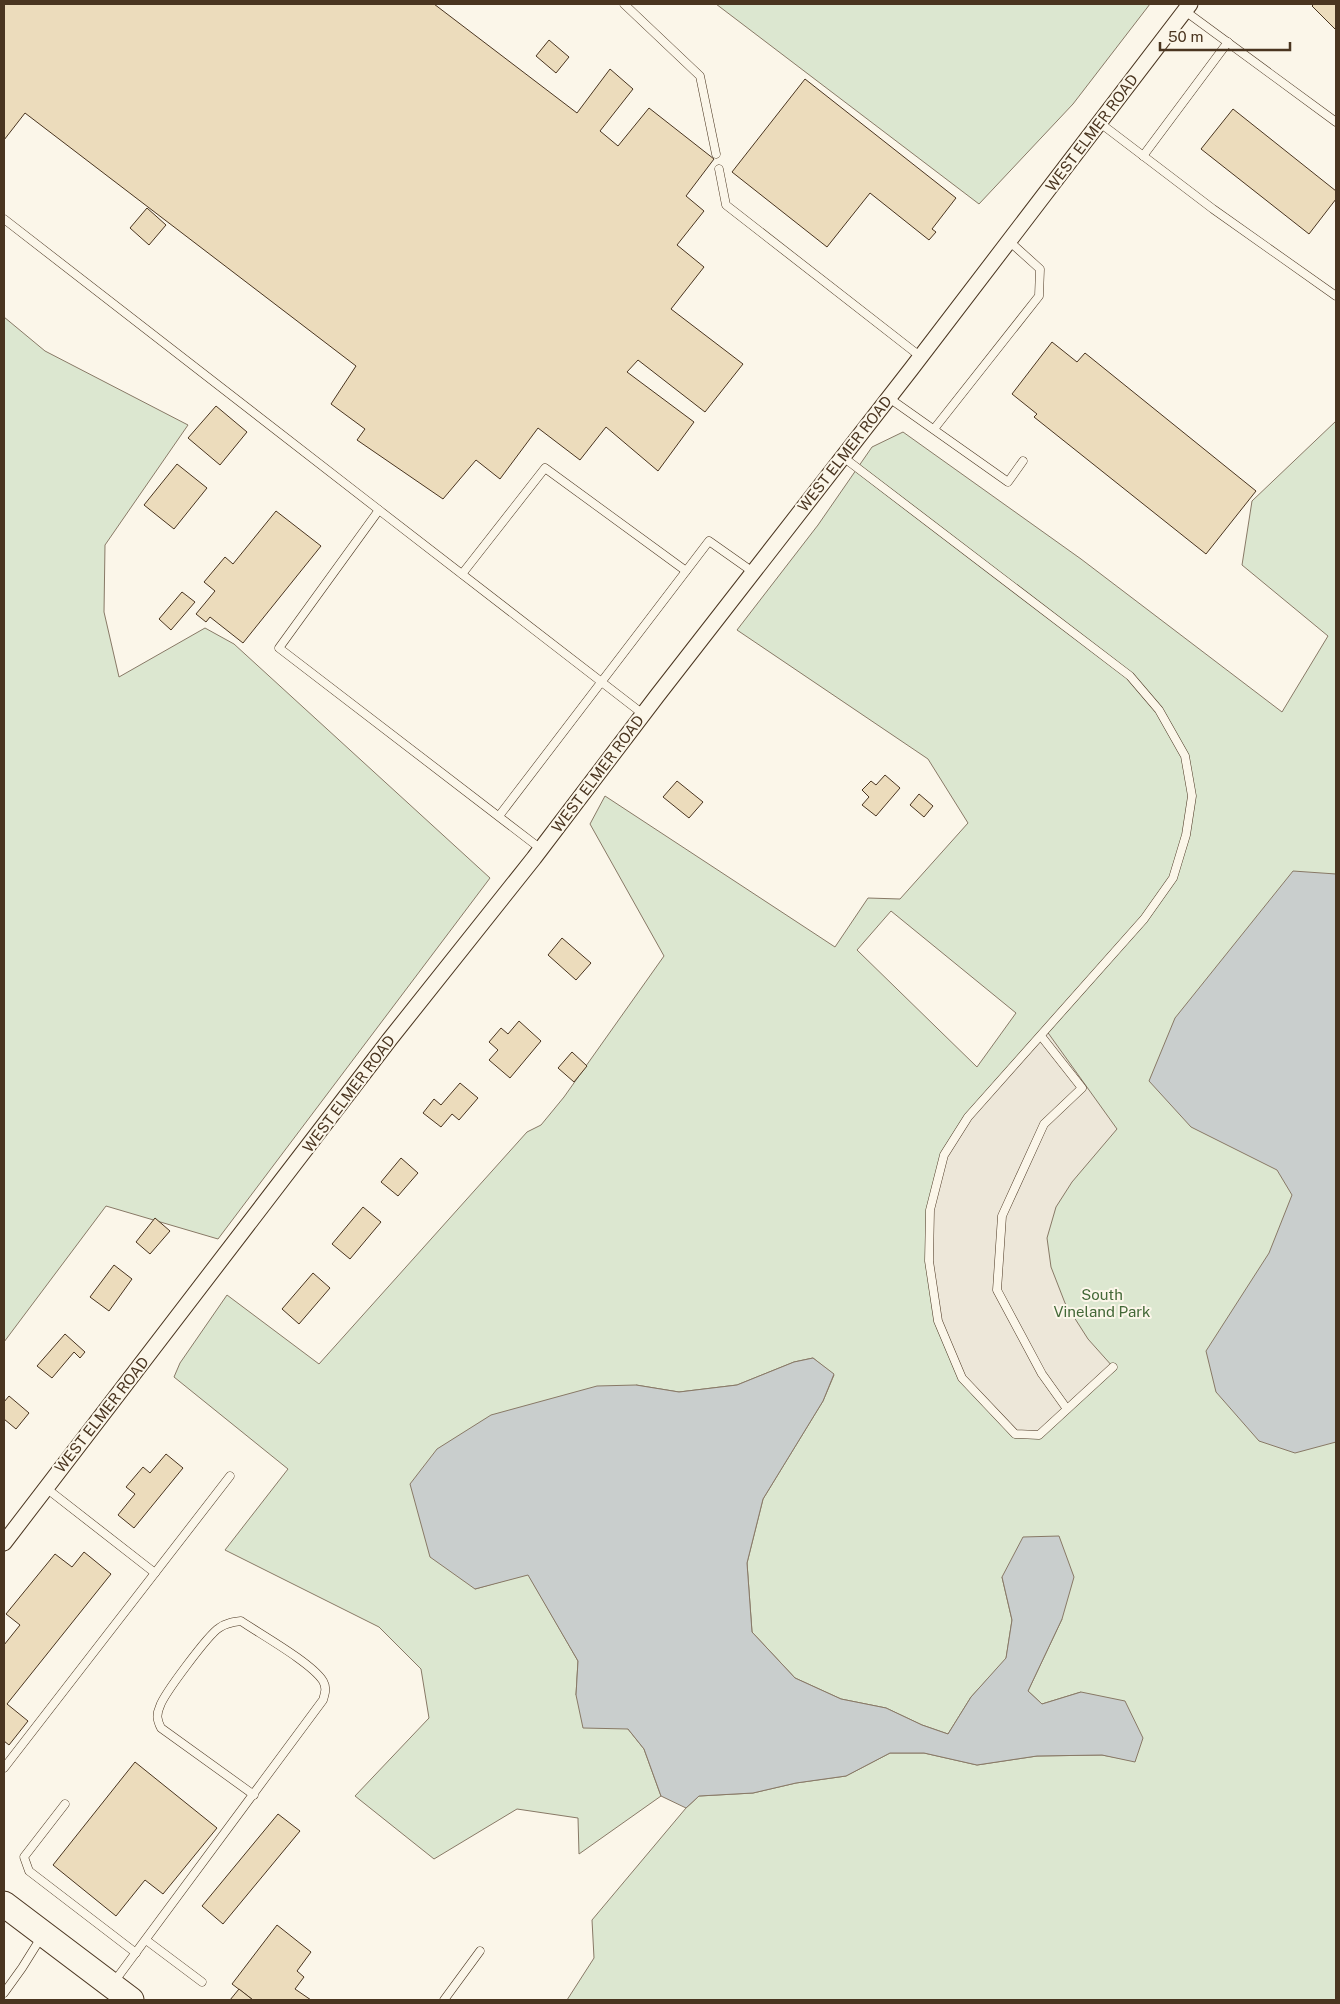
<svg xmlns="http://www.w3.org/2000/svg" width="1340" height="2004" font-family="'Public Sans',sans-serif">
  <rect width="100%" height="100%" fill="#fbf6e9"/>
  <g fill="#dce7d0" stroke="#887966" fill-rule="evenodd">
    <polygon points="716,4 1150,4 1073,104 979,204"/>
    <polygon points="4,317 45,351 188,425 105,545 104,612 119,677 205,628 234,644 490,878 218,1239 106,1206 4,1342"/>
    <path d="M 1336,421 L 1336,2000 L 567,2000 L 594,1958 L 592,1920 L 686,1808 L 699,1796 L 753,1793 L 796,1783 L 846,1776 L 890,1753 L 924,1753 L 977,1765 L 1037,1756 L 1102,1755 L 1135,1761 L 1081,1692 L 1042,1704 L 1028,1691 L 1062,1619 L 1002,1577 L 1012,1620 L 1006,1659 L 971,1697 L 948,1734 L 922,1725 L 886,1708 L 841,1699 L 795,1678 L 752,1632 L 747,1563 L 763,1499 L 823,1401 L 834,1375 L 813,1358 L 794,1362 L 737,1385 L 679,1392 L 636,1385 L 475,1589 L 528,1574 L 578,1661 L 576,1695 L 628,1729 L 644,1749 L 661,1796 L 579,1854 L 578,1818 L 517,1809 L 434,1859 L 355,1796 L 429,1718 L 421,1669 L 379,1627 L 225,1550 L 288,1469 L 174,1377 L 180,1363 L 227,1295 L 319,1364 L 527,1132 L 541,1125 L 564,1097 L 664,956 L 590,824 L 605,796 L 835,947 L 868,898 L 900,899 L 968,823 L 928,759 L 737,630 L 818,525 L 872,447 L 903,432 L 1081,559 L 1282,712 L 1328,636 L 1242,565 L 1252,501 ZM 891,911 L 1016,1013 L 977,1067 L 857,950 Z"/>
  </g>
  <polygon fill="#ede7d9" stroke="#887966" points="1046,1030 1117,1129 1072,1182 1056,1207 1047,1238 1051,1267 1065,1303 1088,1339 1113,1367 1039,1435 1015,1434 962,1378 938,1321 929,1261 930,1210 944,1155 968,1117"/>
  <g fill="#c9cecd" stroke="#887966">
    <polygon points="1293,871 1336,874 1336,1442 1295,1453 1259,1441 1216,1392 1206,1351 1269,1253 1292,1195 1277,1170 1191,1127 1149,1081 1175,1018"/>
    <polygon points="813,1358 834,1374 823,1401 763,1499 747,1563 752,1632 795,1678 841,1699 886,1708 922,1725 948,1734 971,1697 1006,1658 1012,1620 1002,1577 1023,1537 1059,1536 1074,1577 1062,1619 1028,1691 1042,1704 1081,1692 1125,1701 1143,1738 1135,1762 1102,1755 1037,1756 977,1765 924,1753 890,1753 846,1776 796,1783 753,1793 699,1796 686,1808 661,1796 644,1749 628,1729 583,1728 576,1695 578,1661 528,1575 475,1589 430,1557 410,1484 437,1449 491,1415 597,1386 636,1385 679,1392 737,1385 794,1362"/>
  </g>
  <g fill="#ecdcbc" stroke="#4a3520">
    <polygon points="4,4 434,4 577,113 610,69 633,89 600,131 618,146 649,108 714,159 686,196 704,211 677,245 704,267 671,309 743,364 705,412 638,360 627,372 694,422 658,471 606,427 580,460 538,428 500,479 476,460 443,499 357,440 365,429 331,404 356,366 25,113 4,140"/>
    <polygon points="1314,4 1336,4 1336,30 1312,6"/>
    <polygon points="549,40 569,57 556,73 536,56"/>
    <polygon points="805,79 956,198 932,229 936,232 929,240 870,193 827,247 732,172"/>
    <polygon points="1233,109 1336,191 1336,199 1309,234 1201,149"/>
    <polygon points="147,208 166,225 149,245 130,228"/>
    <polygon points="1052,342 1077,362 1085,353 1256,491 1206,554 1034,417 1037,414 1012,394"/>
    <polygon points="216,406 247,432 220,465 188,438"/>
    <polygon points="177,464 207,488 174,529 144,505"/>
    <polygon points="276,511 321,546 243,643 210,617 206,622 196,614 215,591 204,582 225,557 233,564"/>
    <polygon points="182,592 195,602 171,630 159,619"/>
    <polygon points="885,775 900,788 876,816 862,805 869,797 862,790 871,781 876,785"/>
    <polygon points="677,781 703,802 689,818 663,797"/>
    <polygon points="919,794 933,806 924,817 910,805"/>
    <polygon points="562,938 591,963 576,980 548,955"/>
    <polygon points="519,1021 541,1041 510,1078 489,1060 498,1050 489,1042 501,1028 508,1034"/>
    <polygon points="572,1052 587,1066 574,1082 558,1068"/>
    <polygon points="460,1083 478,1098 459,1120 452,1114 441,1127 423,1113 434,1099 441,1105"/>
    <polygon points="401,1158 418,1173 398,1196 381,1182"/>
    <polygon points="363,1207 381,1222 350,1259 332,1244"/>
    <polygon points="155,1218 170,1231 150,1254 136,1242"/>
    <polygon points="114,1265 132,1279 109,1311 90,1297"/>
    <polygon points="313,1273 330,1288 299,1324 282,1309"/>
    <polygon points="65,1334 85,1352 80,1358 74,1352 52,1378 37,1366"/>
    <polygon points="9,1396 29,1413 16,1429 4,1419 4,1402"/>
    <polygon points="166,1454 183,1468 134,1528 118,1515 135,1494 126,1487 143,1467 150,1473"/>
    <polygon points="84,1552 111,1574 7,1704 28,1721 9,1745 4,1741 4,1645 20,1625 6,1614 55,1554 72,1567"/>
    <polygon points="135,1762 217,1828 163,1894 145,1880 116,1916 53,1865"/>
    <polygon points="278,1814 300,1831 223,1924 202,1906"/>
    <polygon points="277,1925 311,1952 297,1971 304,1977 295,1989 311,2000 253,2000 232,1984"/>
    <polygon points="239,1989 253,2000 230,2000"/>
  </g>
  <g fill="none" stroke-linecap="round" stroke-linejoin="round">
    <defs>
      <g id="lane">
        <polyline points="624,4 700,76 716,154"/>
        <polyline points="1185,11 1336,122"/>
        <polyline points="1100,123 1213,209 1336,296"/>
        <polyline points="1143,156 1228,42"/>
        <polyline points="719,169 726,205 921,357"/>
        <polyline points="4,219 379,510"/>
        <polyline points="889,398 1008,482 1023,461"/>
        <polyline points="934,429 1039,296 1040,269 1009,241"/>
        <polyline points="843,457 1130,676 1159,710 1185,756 1192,796 1186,835 1173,878 1144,919 968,1117 944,1155 930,1210 929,1261 938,1321 962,1378 1015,1434 1039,1435 1113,1367"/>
        <polyline points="462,574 545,468 686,571"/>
        <polyline points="499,816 709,541 753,572"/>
        <polyline points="541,849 279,648 379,510 643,714"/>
        <polyline points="1041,1036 1082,1088 1044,1124 1002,1216 997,1290 1042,1374 1067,1409"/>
        <polyline points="46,1488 155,1573"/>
        <polyline points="4,1768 230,1476"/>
        <polyline points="65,1804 24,1857 29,1871 136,1953"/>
        <polyline points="146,1940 202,1982"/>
        <path d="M 114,1982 L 323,1700 C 325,1693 327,1688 323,1681 C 312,1663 260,1634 241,1621 C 233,1622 225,1623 219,1628 C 208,1635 164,1694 160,1706 C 156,1715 157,1720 161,1728 L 254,1795"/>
        <polyline points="4,1993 22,1968 42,1936"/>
        <polyline points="444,2000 480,1951"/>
      </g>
      <polyline id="street" points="4,1543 390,1039 534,858 657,696 912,368 1190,4"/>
      <polyline id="primary" points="4,1904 131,2000"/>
    </defs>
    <use href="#lane" stroke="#4a3520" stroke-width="9"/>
    <use href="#street" stroke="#4a3520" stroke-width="17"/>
    <use href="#primary" stroke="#4a3520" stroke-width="27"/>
    <use href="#lane" stroke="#fbf6e9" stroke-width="8"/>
    <use href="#street" stroke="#fbf6e9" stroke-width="15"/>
    <use href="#primary" stroke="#fbf6e9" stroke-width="25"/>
  </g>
  <g text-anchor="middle" stroke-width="4" stroke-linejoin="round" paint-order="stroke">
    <g font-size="15" fill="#4a3520" stroke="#fbf6e9">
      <text transform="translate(1092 133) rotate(-53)" y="5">WEST ELMER ROAD</text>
      <text transform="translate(845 454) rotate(-52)" y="5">WEST ELMER ROAD</text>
      <text transform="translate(598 774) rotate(-53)" y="5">WEST ELMER ROAD</text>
      <text transform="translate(349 1094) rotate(-53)" y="5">WEST ELMER ROAD</text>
      <text transform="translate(102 1415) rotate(-52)" y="5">WEST ELMER ROAD</text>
    </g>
    <g font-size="15" fill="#436837" stroke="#fbf6e9">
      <text x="1102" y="1300">South<tspan x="1102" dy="17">Vineland Park</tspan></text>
    </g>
  </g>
  <rect width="1340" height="2004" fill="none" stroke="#4a3520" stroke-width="10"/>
  <path d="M1160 42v8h130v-8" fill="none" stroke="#4a3520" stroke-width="2.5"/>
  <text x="1168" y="42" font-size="15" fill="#4a3520" stroke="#fbf6e9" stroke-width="4" paint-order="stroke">50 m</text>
</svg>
